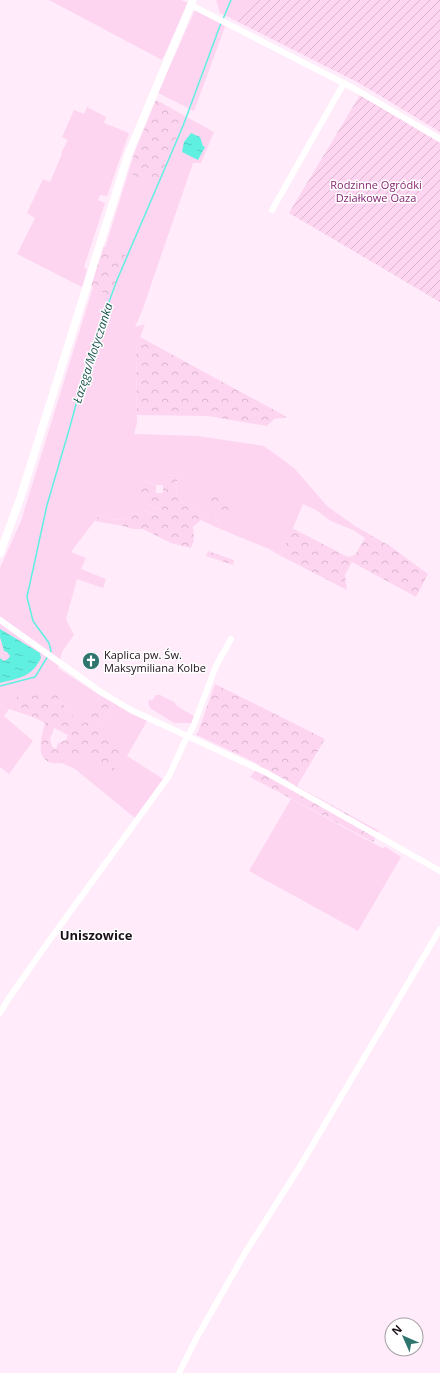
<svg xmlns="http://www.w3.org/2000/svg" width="440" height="1373" font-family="'Open Sans',sans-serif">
  <defs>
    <pattern id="forest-crowns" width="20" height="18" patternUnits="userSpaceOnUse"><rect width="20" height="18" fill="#fed5f1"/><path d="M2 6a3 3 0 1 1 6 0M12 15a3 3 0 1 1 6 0" fill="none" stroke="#d9b6ce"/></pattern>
    <pattern id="garden-furrows" width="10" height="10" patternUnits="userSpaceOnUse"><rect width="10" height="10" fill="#fed5f1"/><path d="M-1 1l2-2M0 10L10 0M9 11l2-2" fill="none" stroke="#d9b6ce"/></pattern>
    <pattern id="water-ripples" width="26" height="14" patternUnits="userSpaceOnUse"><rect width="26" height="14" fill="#5ff0e1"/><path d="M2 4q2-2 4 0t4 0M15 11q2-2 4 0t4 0" fill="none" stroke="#52cdc0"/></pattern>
  </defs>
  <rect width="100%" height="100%" fill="#ffebf9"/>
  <g fill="#fed5f1">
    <polygon points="49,0 181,0 188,3 162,60"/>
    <polygon points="216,0 250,0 238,22 220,13"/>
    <polygon points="195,10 226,24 194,111 158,93"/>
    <path d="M 156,100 L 214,132 L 201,163 L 193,163 L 142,311 L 135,327 L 145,324 L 136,349 L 137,423 L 134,434 L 198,436 L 264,446 L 294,468 L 327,506 L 355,526 L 353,530 L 331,521 L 316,510 L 303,504 L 281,556 L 269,549 L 218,528 L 220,522 L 189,508 L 177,498 L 176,486 L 178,476 L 163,475 L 164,485 L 156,485 L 142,480 L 144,496 L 147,504 L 163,510 L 160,515 L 142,511 C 124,521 118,522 99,515 L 71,552 L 86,558 L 81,569 L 106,579 L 103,588 L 77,579 L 66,619 L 74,635 L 62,652 L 58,668 L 101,696 L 83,725 C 71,718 63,704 56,693 L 17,698 L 4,716 L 33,741 L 9,774 L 0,767 L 0,617 L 1,616 L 0,615 L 0,568 L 21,521 L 134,154 Z"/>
    <polygon points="87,107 106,117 104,123 129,133 107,196 100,195 98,200 105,203 84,267 87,270 82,287 17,254 35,218 27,213 43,179 50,182 62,154 61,153 68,140 62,137 74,110 84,114"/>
    <polygon points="156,695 160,695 174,702 177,706 195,717 192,724 188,723 174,723 150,708 148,703 150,699 152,701"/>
    <polygon points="114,703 128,712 147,721 127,756 163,779 135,818 75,769 62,763 63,756 80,750 113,772 109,743 97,734 100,725"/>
    <polygon points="291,799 382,848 386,847 401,857 358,931 249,871"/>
  </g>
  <g fill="url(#forest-crowns)" fill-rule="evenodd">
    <polygon points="156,100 185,117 157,186 129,173 134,154"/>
    <polygon points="103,246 127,256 111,297 90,285"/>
    <polygon points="140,337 287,417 274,419 267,426 208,416 137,415 136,349"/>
    <path d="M 163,475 L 178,476 L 176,486 L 177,498 L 189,508 L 220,522 L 218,528 L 201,520 L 193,527 L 194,540 L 191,548 L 171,543 L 143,529 L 134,529 L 123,526 L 95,521 L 99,515 C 118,522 124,521 142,511 L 160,515 L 163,510 L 147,504 L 144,496 L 132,494 L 128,485 L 135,486 L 141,480 L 156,485 L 156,493 L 163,493 Z"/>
    <polygon points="211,495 231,505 229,514 206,504"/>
    <polygon points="355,526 390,546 428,574 416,597 352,562 345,575 347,590 281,556 292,528 348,557 355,555 365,538 353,530"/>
    <polygon points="208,551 234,560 233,565 206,556"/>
    <polygon points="215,684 325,739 297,786 379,831 373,842 250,777 260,765 197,735"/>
    <path d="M 41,691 L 56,693 C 63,704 71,718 83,724 L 101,696 L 114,703 L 100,725 L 98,734 L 125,755 L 112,772 L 80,751 L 77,760 L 69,760 L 68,755 L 63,756 L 62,763 C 59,763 52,764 49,762 C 35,756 42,734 45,723 L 33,717 L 9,709 L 17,697 ZM 54,728 L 68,735 L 66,740 L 58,743 L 56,749 L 52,747 L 50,739 Z"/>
  </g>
  <g fill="url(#garden-furrows)">
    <polygon points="250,0 440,0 440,132 359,83 238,22"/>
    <polygon points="360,95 440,143 440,302 289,213"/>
  </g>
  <g fill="url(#water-ripples)">
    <polygon points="191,133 200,137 203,146 205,147 198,160 182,152 184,142"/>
    <path d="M 0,629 L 40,653 L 41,658 C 32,677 19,678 0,683 L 0,658 L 4,661 L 8,659 L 10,656 L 7,652 L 4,651 L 0,637 Z"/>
  </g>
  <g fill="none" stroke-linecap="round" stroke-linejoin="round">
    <g stroke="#5ff0e1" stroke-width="1.5">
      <polyline points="223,19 231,0"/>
      <polyline points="50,653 51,651 49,643 33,621 27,597 47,505 69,430 90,354 117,280 183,126 221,23"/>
      <polyline points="0,686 35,677 48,656"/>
    </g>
    <g stroke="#fff" stroke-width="6">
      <polyline points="191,5 355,89 440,139"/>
      <polyline points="272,210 344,83"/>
      <polyline points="0,620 101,692 131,710 267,773 440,871"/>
      <polyline points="0,1013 9,998 46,945 169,776 184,743 193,727 216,666 231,639"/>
      <polyline points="179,1373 196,1339 245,1253 299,1168 440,929"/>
    </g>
    <polyline stroke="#fff" stroke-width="8" points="0,553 20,499 128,155 193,0"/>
  </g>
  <defs>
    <symbol id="church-disc" viewBox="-11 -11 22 22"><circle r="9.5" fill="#2e756e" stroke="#fff"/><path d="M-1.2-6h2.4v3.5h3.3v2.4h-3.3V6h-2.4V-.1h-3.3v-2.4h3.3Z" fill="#fff"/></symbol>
  </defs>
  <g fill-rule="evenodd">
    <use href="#church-disc" x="81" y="651" width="20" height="20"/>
  </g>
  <g text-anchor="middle" stroke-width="3" stroke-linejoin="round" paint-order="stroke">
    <g font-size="11" fill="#882874" stroke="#fff">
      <text x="376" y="189">Rodzinne Ogródki<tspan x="376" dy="13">Działkowe Oaza</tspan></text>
    </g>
    <g font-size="11" fill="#1b1018" stroke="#fff" text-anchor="start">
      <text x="104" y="659">Kaplica pw. Św.<tspan x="104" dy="13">Maksymiliana Kolbe</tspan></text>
    </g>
    <g font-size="12" font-style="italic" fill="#1d5953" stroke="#fff">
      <text transform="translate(93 353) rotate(-72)" y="4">Łazęga/Motyczanka</text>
    </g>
    <g font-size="13" font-weight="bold" fill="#1b1018" stroke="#fff">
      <text x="96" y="940">Uniszowice</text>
    </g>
  </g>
  <g transform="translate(404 1337) rotate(315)"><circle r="19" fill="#ffffff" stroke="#a49fa3"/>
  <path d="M0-3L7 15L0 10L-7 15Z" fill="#2e756e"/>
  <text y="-6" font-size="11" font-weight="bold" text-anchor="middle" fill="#1b1018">N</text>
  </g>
</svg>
